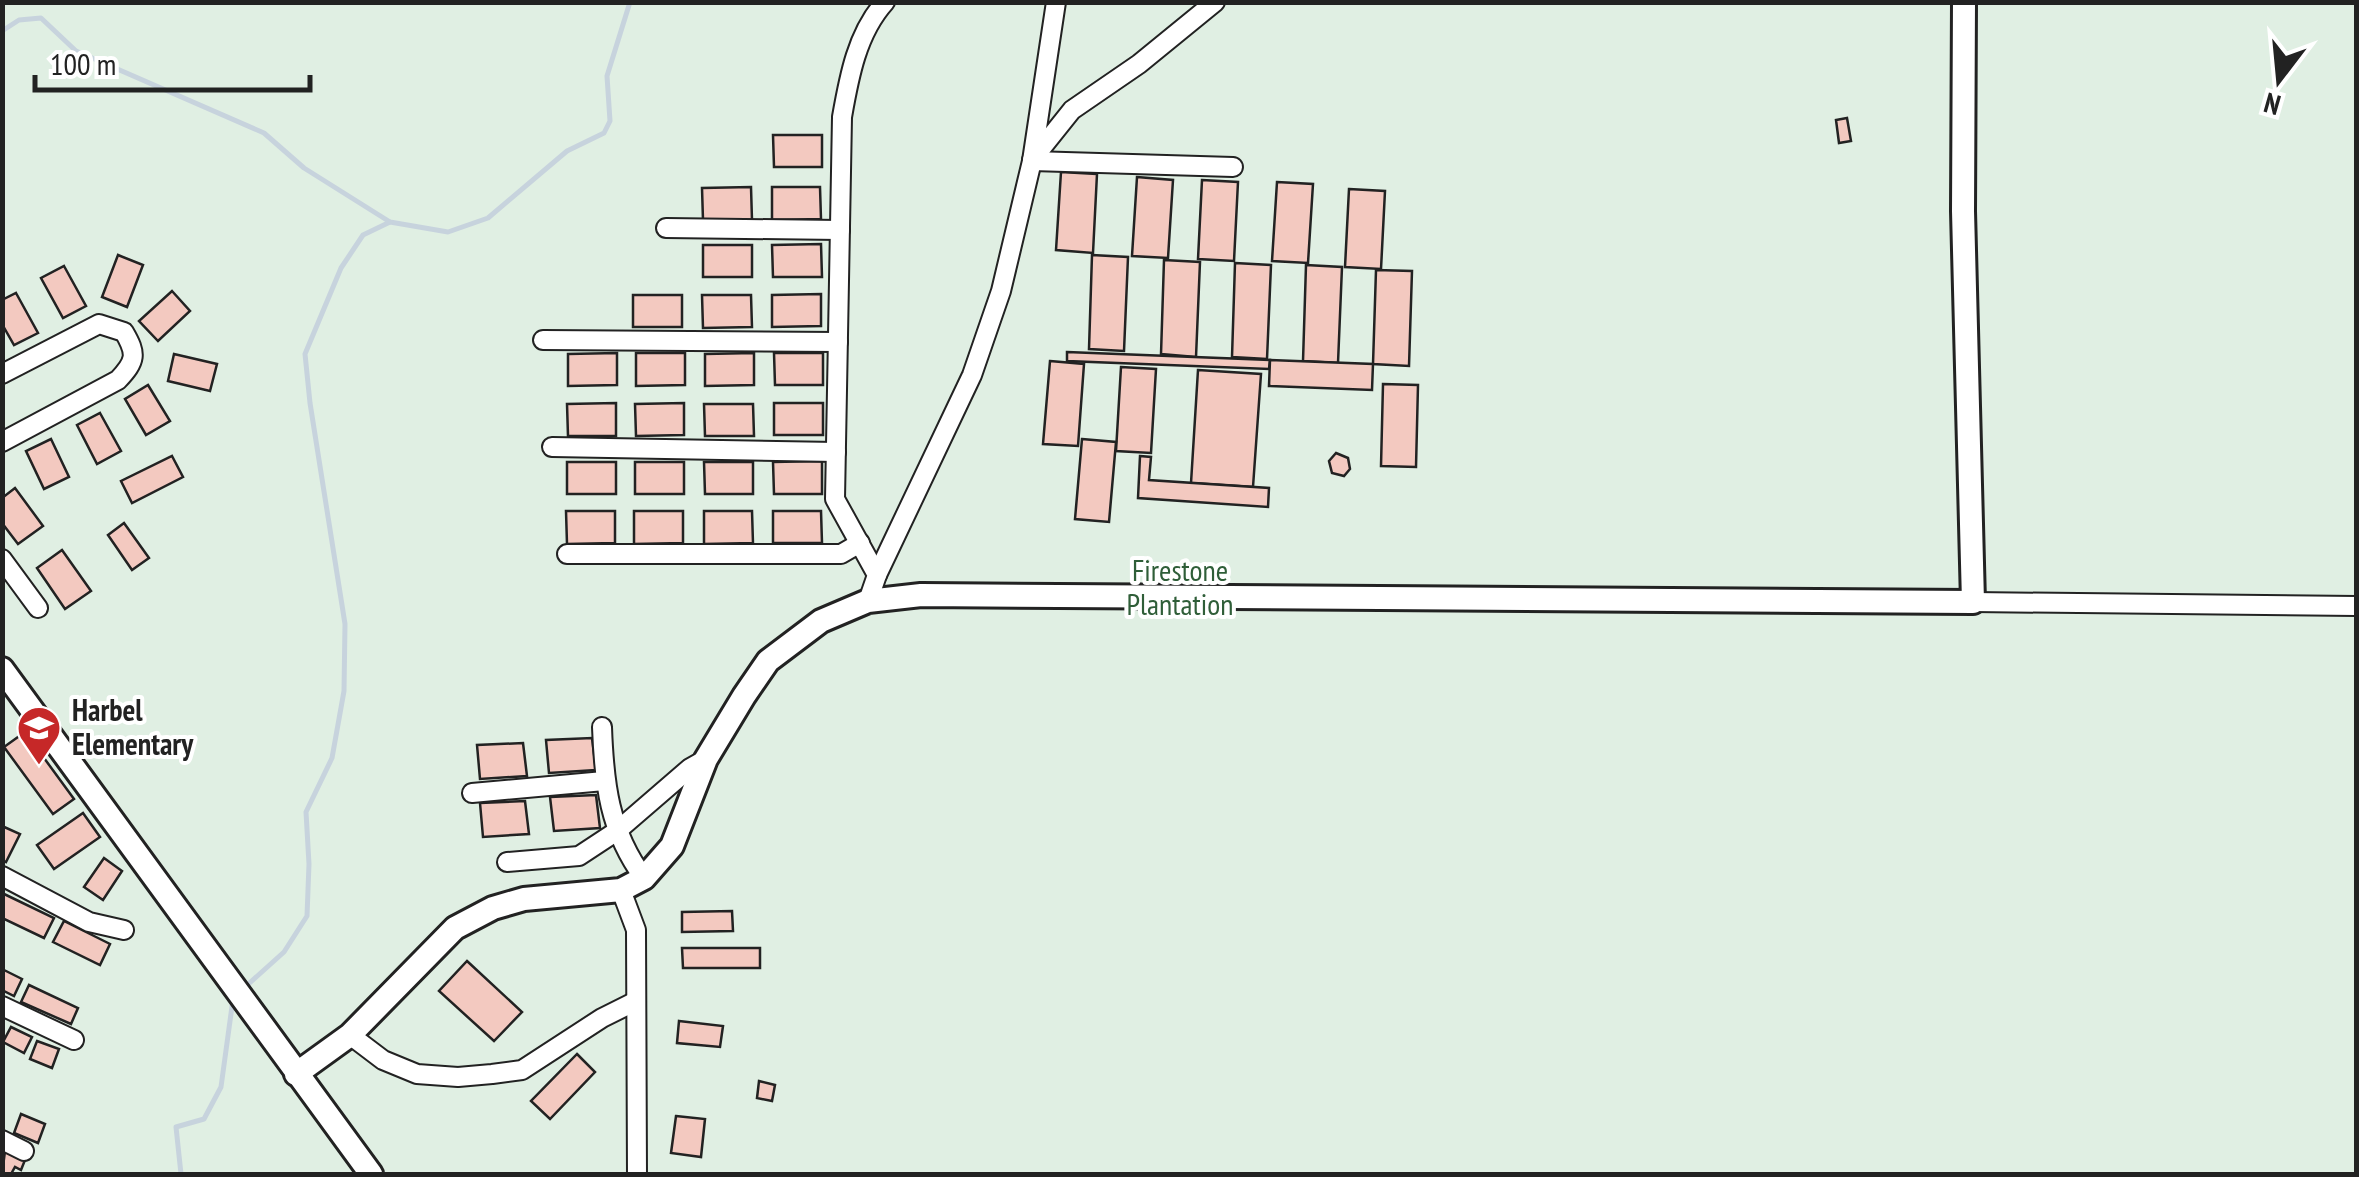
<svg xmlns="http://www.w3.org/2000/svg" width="2359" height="1177" font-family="'PT Sans Narrow',sans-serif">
  <rect width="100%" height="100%" fill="#fff"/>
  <rect fill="#e0efe3" stroke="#6f6f6f" stroke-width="2.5" x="3" y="3" width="2353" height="1171"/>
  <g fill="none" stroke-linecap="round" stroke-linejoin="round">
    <g stroke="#c7d3dd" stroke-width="5">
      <polyline points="2,31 19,20 41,18 76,51 264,133 304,168 390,222 448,232 488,218 567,151 604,133 610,121 607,76 630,2"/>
      <polyline points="244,988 284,952 307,916 309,864 306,812 332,758 344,691 345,624 310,403 305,354 341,268 363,235 390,222"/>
      <polyline points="181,1174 176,1127 204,1119 221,1087 233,999"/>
    </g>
  </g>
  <g fill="#f3c9c0" stroke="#222" stroke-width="2.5">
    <polygon points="1847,118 1851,141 1839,143 1836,120"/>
    <polygon points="773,135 822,135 822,167 774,167"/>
    <polygon points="1061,172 1097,174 1093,253 1056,250"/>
    <polygon points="1137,177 1173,180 1168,258 1132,256"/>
    <polygon points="1202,180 1238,182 1234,261 1198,259"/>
    <polygon points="1277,182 1313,184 1308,263 1272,261"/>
    <polygon points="751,187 752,220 703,220 702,188"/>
    <polygon points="772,187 820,187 821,219 772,220"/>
    <polygon points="1349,189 1385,191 1381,269 1345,267"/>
    <polygon points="821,244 822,277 773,277 772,245"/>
    <rect x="703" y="245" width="49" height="32"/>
    <polygon points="118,255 143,265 127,307 102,297"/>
    <polygon points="1092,255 1128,257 1124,351 1089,349"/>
    <polygon points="1164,260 1200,262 1196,357 1161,354"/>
    <polygon points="1235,263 1271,265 1267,359 1232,357"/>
    <polygon points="1306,265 1342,267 1338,363 1303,361"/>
    <polygon points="64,266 86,306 63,318 41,278"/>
    <polygon points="1376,270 1412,271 1409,366 1373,364"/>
    <polygon points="172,291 190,311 158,341 139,321"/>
    <polygon points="16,293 38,333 14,345 2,324 2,300"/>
    <polygon points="821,294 821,326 772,327 772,295"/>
    <rect x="633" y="295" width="49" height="32"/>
    <polygon points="702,295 751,295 752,327 703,328"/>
    <polygon points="1067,352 1270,360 1269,369 1067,361"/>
    <polygon points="617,353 617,385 568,386 568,354"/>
    <polygon points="636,353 685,353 685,385 636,386"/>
    <polygon points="754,353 754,385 705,386 705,354"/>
    <polygon points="774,353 823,353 823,385 775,385"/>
    <polygon points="174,354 217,364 210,391 168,381"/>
    <polygon points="1270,360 1373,364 1372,390 1269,386"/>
    <polygon points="1050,361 1084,364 1078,446 1043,444"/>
    <polygon points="1121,367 1156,369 1151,453 1116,451"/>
    <polygon points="1198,370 1261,374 1253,487 1191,483"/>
    <polygon points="1383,384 1418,385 1416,467 1381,466"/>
    <polygon points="148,385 170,421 146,435 125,399"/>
    <polygon points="616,403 616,436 568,436 567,404"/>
    <polygon points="684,403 684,435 636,436 635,404"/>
    <rect x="774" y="403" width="49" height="32"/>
    <polygon points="704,404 753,404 754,436 705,436"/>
    <polygon points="100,413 121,451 97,464 77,425"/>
    <polygon points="51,439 69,477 44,489 26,451"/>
    <polygon points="1082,439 1116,442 1109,522 1075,519"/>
    <polygon points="1336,453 1348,458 1350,469 1344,476 1332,473 1329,461"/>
    <polygon points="172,456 183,477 132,503 121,481"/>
    <polygon points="1140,456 1151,457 1149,480 1269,488 1268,507 1138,498"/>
    <polygon points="822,461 822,494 774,494 773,462"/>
    <rect x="567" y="462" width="49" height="32"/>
    <rect x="635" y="462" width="49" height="32"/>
    <polygon points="704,462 753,462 753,494 705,494"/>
    <polygon points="15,488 43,526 18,544 2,523 2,498"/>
    <polygon points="566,511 615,511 615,543 567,544"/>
    <polygon points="634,511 683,511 683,543 634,544"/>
    <polygon points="704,511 752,511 753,543 704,544"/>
    <polygon points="773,511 821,511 822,543 773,543"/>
    <polygon points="124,523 149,558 132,570 108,535"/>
    <polygon points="62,550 91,591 65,609 37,568"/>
    <polygon points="25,732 74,799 53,814 4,747"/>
    <polygon points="592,738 596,770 549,773 546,740"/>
    <polygon points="523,743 527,776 480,779 477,745"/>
    <polygon points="596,795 600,828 554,831 550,797"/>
    <polygon points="525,801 529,834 483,837 480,803"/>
    <polygon points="83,813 100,837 54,869 37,845"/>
    <polygon points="2,826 20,834 6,862 2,860"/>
    <polygon points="104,858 122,871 103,900 84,887"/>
    <polygon points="2,893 54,918 44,938 2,918"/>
    <polygon points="732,911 733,931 682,932 682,912"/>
    <polygon points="64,921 110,944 100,965 53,942"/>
    <polygon points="682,948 760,948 760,968 683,968"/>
    <polygon points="467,961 522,1012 494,1041 439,991"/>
    <polygon points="2,969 22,979 14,996 2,990"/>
    <polygon points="29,985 78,1008 71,1024 21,1002"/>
    <polygon points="679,1021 723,1026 720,1047 677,1043"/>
    <polygon points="11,1027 32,1037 24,1053 3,1042"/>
    <polygon points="37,1041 59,1049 52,1068 30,1059"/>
    <polygon points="577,1054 595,1072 550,1119 531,1101"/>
    <polygon points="759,1081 775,1085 772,1101 757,1098"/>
    <polygon points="21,1114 45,1124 38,1143 14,1133"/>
    <polygon points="676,1116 705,1119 701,1157 671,1153"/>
    <polygon points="5,1151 25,1160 21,1170 15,1167 11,1174 2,1174"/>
  </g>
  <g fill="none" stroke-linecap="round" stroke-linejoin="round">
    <defs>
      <g id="street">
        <polyline points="1032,160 1072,110 1139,64 1215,2"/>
        <polyline points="1032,161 1233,167"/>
        <polyline points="666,228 840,230"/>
        <polyline points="543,340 838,342"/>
        <path d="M 2,374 L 99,324 L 124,332 C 137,354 136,361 118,380 L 2,442"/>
        <polyline points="552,447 836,452"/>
        <polyline points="567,554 841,554 860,543"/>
        <polyline points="2,559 38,608"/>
        <polyline points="877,575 972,375 1001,291 1032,161 1056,2"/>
        <path d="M 868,601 L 877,575 L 835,499 L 842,117 C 849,77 857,33 885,2"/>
        <polyline points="1973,602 2356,606"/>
        <path d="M 602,727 C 604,783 609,831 644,878"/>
        <polyline points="472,793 604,781"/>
        <polyline points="507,862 579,856 617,831 690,768 706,759"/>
        <polyline points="2,876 89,922 124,930"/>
        <polyline points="621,890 636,930 637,1174"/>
        <polyline points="2,1006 74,1040"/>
        <polyline points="350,1035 383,1060 417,1074 458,1077 492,1074 522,1070 602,1018 636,1001"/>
        <polyline points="2,1140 24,1151"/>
      </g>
      <g id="secondary">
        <polyline points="2,669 371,1174"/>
        <polyline points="296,1074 350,1035 455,928 493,908 524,899 621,890 644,878 672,846 706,759 744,696 768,661 821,621 868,601 921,595 1973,602 1963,211 1964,2"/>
      </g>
    </defs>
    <use href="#street" stroke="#222" stroke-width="22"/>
    <use href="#secondary" stroke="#222" stroke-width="28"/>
    <use href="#street" stroke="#fff" stroke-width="18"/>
    <use href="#secondary" stroke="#fff" stroke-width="22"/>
  </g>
  <defs>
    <symbol id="school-pin" viewBox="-11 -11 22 30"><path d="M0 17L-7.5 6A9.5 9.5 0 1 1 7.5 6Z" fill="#c62828" stroke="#fff"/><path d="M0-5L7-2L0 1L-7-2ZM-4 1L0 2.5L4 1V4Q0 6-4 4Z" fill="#fff"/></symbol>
  </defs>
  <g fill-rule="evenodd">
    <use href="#school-pin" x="14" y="703" width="50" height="68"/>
  </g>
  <g text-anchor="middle" stroke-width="8" stroke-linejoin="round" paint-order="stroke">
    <g font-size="30" fill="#2f5e38" stroke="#fff">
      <text x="1180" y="581">Firestone<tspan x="1180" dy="34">Plantation</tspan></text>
    </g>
    <g font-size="30" font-weight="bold" fill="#222" stroke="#fff" text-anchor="start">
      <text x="72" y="721">Harbel<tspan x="72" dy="34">Elementary</tspan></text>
    </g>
  </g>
  <rect width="2359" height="1177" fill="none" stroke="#222222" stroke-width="10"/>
  <g transform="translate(2279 80) rotate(196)" stroke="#ffffff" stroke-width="8" paint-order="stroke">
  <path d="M0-8L18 38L0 25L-18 38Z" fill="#222222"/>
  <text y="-15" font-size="28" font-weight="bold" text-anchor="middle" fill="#222222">N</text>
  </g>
  <path d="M35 75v15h275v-15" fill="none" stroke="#222222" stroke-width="5"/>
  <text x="50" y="75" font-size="30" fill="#222222" stroke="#ffffff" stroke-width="8" paint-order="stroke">100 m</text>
</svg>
